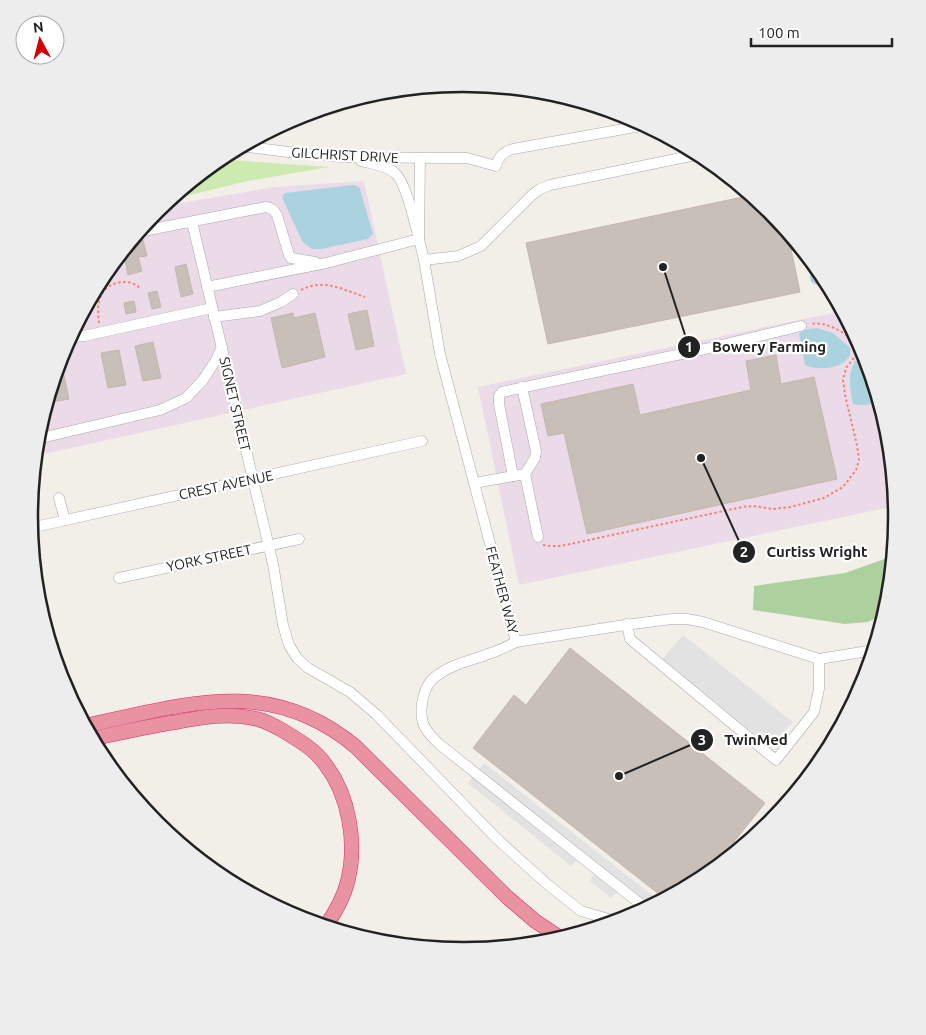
<svg xmlns="http://www.w3.org/2000/svg" width="926" height="1035" font-family="Ubuntu,sans-serif">
  <rect width="100%" height="100%" fill="#f2efe9"/>
  <g fill="#ebdbe8">
    <polygon points="364,181 406,374 35,456 37,432 62,351 102,276 156,210 162,206 275,187"/>
    <polygon points="843,311 864,352 889,433 896,506 519,585 478,387"/>
  </g>
  <polygon fill="#cdebb0" points="221,157 230,160 329,167 248,181 169,200"/>
  <polygon fill="#add19e" points="893,556 889,602 886,613 868,622 845,624 753,610 754,586 845,573"/>
  <g fill="#e2e2e2">
    <polygon points="683,635 793,722 766,752 659,663"/>
    <polygon points="484,763 653,896 641,911 617,892 611,898 590,881 594,874 577,860 571,866 468,783"/>
  </g>
  <g fill="#aad3df">
    <polygon points="353,185 357,186 360,189 373,234 368,239 321,249 312,249 302,241 282,197 285,193"/>
    <polygon points="807,256 824,276 829,285 820,287 811,282"/>
    <path d="M 817,328 L 833,333 L 850,348 L 850,356 C 847,359 844,363 841,364 C 831,369 814,370 805,365 L 799,334 L 804,330 Z"/>
    <path d="M 865,359 L 867,360 L 876,390 L 875,402 C 867,406 861,406 853,404 C 850,388 847,376 855,361 Z"/>
  </g>
  <g fill="#c7bfb8" stroke="#c4b6ab">
    <polygon points="752,195 770,211 787,230 800,292 548,344 526,243"/>
    <polygon points="143,240 147,256 138,257 142,271 128,275 125,260 113,263 129,243"/>
    <polygon points="186,264 193,294 181,297 175,267"/>
    <polygon points="157,291 161,307 152,309 148,293"/>
    <polygon points="134,301 136,312 126,314 124,303"/>
    <polygon points="367,310 374,346 356,350 348,314"/>
    <polygon points="293,313 294,318 315,313 325,357 282,368 271,318"/>
    <polygon points="153,342 161,378 143,381 135,346"/>
    <polygon points="119,350 126,385 108,388 101,353"/>
    <polygon points="776,355 781,384 814,377 837,479 587,534 564,433 548,436 541,404 633,384 640,415 751,390 746,361"/>
    <polygon points="63,371 69,399 46,403 55,373"/>
    <polygon points="570,648 765,803 705,878 665,899 473,748 514,695 526,705"/>
  </g>
  <g fill="none" stroke-linecap="round" stroke-linejoin="round">
    <defs>
      <g id="minor">
        <path d="M 241,146 L 288,152 L 343,157 L 443,158 L 467,158 L 496,166 C 499,156 503,152 513,149 L 646,125"/>
        <polyline points="420,158 419,239 424,260 440,354 516,642 625,625 672,619 687,619 703,622 819,659 874,650"/>
        <polyline points="192,222 273,564 283,625 289,645 297,658 308,668 350,692 377,715 497,839 547,884 581,911 619,922"/>
        <path d="M 138,232 L 266,207 C 272,208 274,210 277,215 L 289,255 L 291,258 L 315,262"/>
        <polyline points="424,260 458,256 481,246 532,195 540,189 550,185 700,154"/>
        <path d="M 207,287 L 326,263 L 419,239 C 415,224 406,182 395,173 C 386,165 372,164 361,161"/>
        <polyline points="214,317 260,311 281,302 293,294"/>
        <polyline points="70,335 73,337 84,336 212,308"/>
        <polyline points="522,387 536,451 535,458 525,474"/>
        <polyline points="37,439 160,410 186,398 203,380 216,360 222,347"/>
        <polyline points="513,476 499,404 499,396 502,392 705,349 801,326"/>
        <polyline points="474,483 525,474 538,537"/>
        <polyline points="59,498 65,520"/>
        <polyline points="30,528 422,441"/>
        <polyline points="119,578 299,539"/>
        <polyline points="627,624 630,639 776,760 814,712 819,689 819,659"/>
        <path d="M 516,642 C 508,646 500,650 491,653 C 473,660 451,664 435,677 C 423,686 419,709 423,723 C 426,732 433,738 439,744 L 643,906"/>
      </g>
      <g id="highway">
        <path d="M 84,726 C 184,705 269,674 356,747 L 507,897 L 535,921 L 562,939"/>
        <path d="M 91,739 C 120,733 148,726 177,722 C 202,717 227,713 252,718 C 266,720 279,728 290,735 C 303,743 316,751 325,764 C 349,795 357,842 348,880 C 344,897 335,913 325,927"/>
      </g>
    </defs>
    <use href="#minor" stroke="#a9a9a9" stroke-width="11"/>
    <use href="#highway" stroke="#dc2a67" stroke-width="15"/>
    <g stroke="#fa8072" stroke-width="2" stroke-dasharray="2.5 2.5" stroke-linecap="butt">
      <path d="M 301,290 C 323,278 344,290 365,297"/>
      <path d="M 99,323 C 98,314 97,304 101,296 C 107,281 130,277 141,289"/>
      <path d="M 543,545 L 550,546 L 561,546 L 742,507 L 753,506 L 773,509 L 790,507 L 824,498 L 843,487 L 856,470 L 859,460 L 857,445 L 845,395 L 843,380 L 846,368 L 856,355 L 856,342 C 843,332 827,321 810,324"/>
    </g>
    <use href="#minor" stroke="#fff" stroke-width="10"/>
    <use href="#highway" stroke="#e892a2" stroke-width="14"/>
  </g>
  <g text-anchor="middle" stroke-width="4.5" stroke-linejoin="round" paint-order="stroke">
    <g font-size="14" fill="#222" stroke="#fff">
      <text transform="translate(345 155) rotate(3)" y="5">GILCHRIST DRIVE</text>
      <text transform="translate(235 404) rotate(77)" y="5">SIGNET STREET</text>
      <text transform="translate(226 485) rotate(-12)" y="5">CREST AVENUE</text>
      <text transform="translate(209 558) rotate(-12)" y="5">YORK STREET</text>
      <text transform="translate(502 590) rotate(75)" y="5">FEATHER WAY</text>
    </g>
  </g>
  <path d="M0 0H926V1035H0ZM38 517a425 425 0 1 1 850 0a425 425 0 1 1-850 0Z" fill="#ededed" fill-rule="evenodd"/>
  <path fill="none" stroke="#222" stroke-width="2.5" d="M38 517a425 425 0 1 1 850 0a425 425 0 1 1-850 0Z"/>
  <path fill="none" stroke="#222" stroke-width="2" d="M663 267L689 347M701 458L744 552M619 776L702 740"/>
  <g fill="#222" stroke="#fff" stroke-width="2">
    <circle cx="663" cy="267" r="5"/>
    <circle cx="701" cy="458" r="5"/>
    <circle cx="619" cy="776" r="5"/>
    <circle cx="689" cy="347" r="12"/>
    <circle cx="744" cy="552" r="12"/>
    <circle cx="702" cy="740" r="12"/>
  </g>
  <g font-size="15" text-anchor="middle" font-weight="bold" fill="#fff">
    <text x="689" y="352">1</text>
    <text x="744" y="557">2</text>
    <text x="702" y="745">3</text>
  </g>
  <g font-size="15" text-anchor="middle" font-weight="bold" fill="#222" stroke="#fff" stroke-width="4.5" stroke-linejoin="round" paint-order="stroke">
    <text x="769" y="352">Bowery Farming</text>
    <text x="817" y="557">Curtiss Wright</text>
    <text x="756" y="745">TwinMed</text>
  </g>
  <g transform="translate(40 40) rotate(353)"><circle r="24" fill="#ffffff" stroke="#a7a7a7"/>
  <path d="M0-4L9 19L0 12L-9 19Z" fill="#d40000"/>
  <text y="-8" font-size="14" font-weight="bold" text-anchor="middle" fill="#222222">N</text>
  </g>
  <path d="M751 38v8h141v-8" fill="none" stroke="#222222" stroke-width="2.5"/>
  <text x="758" y="38" font-size="15" fill="#222222" stroke="#ffffff" stroke-width="4" paint-order="stroke">100 m</text>
</svg>
